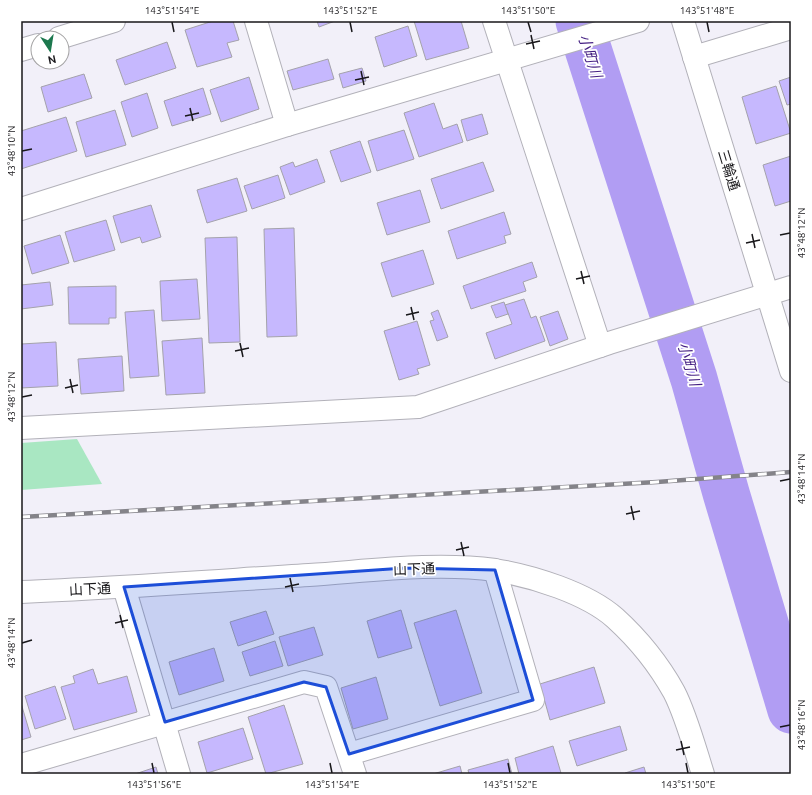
<svg xmlns="http://www.w3.org/2000/svg" width="812" height="795" font-family="Ubuntu,'Noto Sans JP',sans-serif">
  <rect width="100%" height="100%" fill="#f2f0f9"/>
  <polygon fill="#a9e7c2" points="77,439 102,484 21,490 21,443"/>
  <g fill="none" stroke-linecap="round" stroke-linejoin="round">
    <polyline stroke="#b19df3" stroke-width="47" points="579,21 694,379 726,493 791,710"/>
  </g>
  <g fill="#c6b8fe" stroke="#a4a2ab">
    <polygon points="213,21 233,21 239,40 227,43 232,57 197,67 185,30"/>
    <polygon points="317,21 335,21 319,27"/>
    <polygon points="414,21 461,21 469,48 426,60"/>
    <polygon points="408,26 417,56 384,67 375,37"/>
    <polygon points="167,42 176,68 125,85 116,60"/>
    <polygon points="328,59 334,79 293,90 287,71"/>
    <polygon points="362,68 366,81 343,88 339,74"/>
    <polygon points="84,74 92,98 48,112 41,87"/>
    <polygon points="249,77 259,109 221,122 210,90"/>
    <polygon points="791,77 791,104 787,105 779,81"/>
    <polygon points="776,86 791,133 756,144 742,97"/>
    <polygon points="203,88 211,114 172,126 164,101"/>
    <polygon points="147,93 158,128 132,137 121,102"/>
    <polygon points="434,103 443,129 457,124 463,142 419,157 404,113"/>
    <polygon points="115,110 126,145 86,157 76,122"/>
    <polygon points="482,114 488,134 467,141 461,120"/>
    <polygon points="66,117 77,151 21,169 21,131"/>
    <polygon points="404,130 414,159 377,171 368,141"/>
    <polygon points="360,141 371,172 341,182 330,151"/>
    <polygon points="791,156 791,201 775,206 763,165"/>
    <polygon points="317,159 325,182 290,195 280,167 293,162 295,167"/>
    <polygon points="483,162 494,191 441,209 431,179"/>
    <polygon points="278,175 285,198 252,209 244,186"/>
    <polygon points="237,178 247,211 207,223 197,190"/>
    <polygon points="420,190 430,222 387,235 377,203"/>
    <polygon points="151,205 161,237 142,243 140,237 121,243 113,216"/>
    <polygon points="504,212 511,234 504,236 506,243 457,259 448,231"/>
    <polygon points="106,220 115,250 74,262 65,232"/>
    <polygon points="294,228 297,336 267,337 264,229"/>
    <polygon points="60,235 69,263 32,274 24,246"/>
    <polygon points="237,237 240,342 209,343 205,238"/>
    <polygon points="423,250 434,284 392,297 381,263"/>
    <polygon points="532,262 537,277 523,282 526,291 471,309 463,286"/>
    <polygon points="197,279 200,319 162,321 160,281"/>
    <polygon points="50,282 53,305 21,309 21,285"/>
    <polygon points="116,286 116,318 109,318 109,324 69,324 68,287"/>
    <polygon points="524,299 531,318 536,316 545,341 495,359 486,333 512,324 505,305"/>
    <polygon points="504,302 508,314 496,318 491,306"/>
    <polygon points="154,310 159,376 130,378 125,312"/>
    <polygon points="438,310 448,337 437,341 430,321 434,320 431,313"/>
    <polygon points="558,311 568,339 550,346 540,317"/>
    <polygon points="417,321 430,365 417,369 419,374 399,380 384,331"/>
    <polygon points="202,338 205,393 166,395 162,341"/>
    <polygon points="56,342 58,386 21,388 21,344"/>
    <polygon points="122,356 124,391 81,394 78,359"/>
    <polygon points="401,610 412,648 378,658 367,621"/>
    <polygon points="456,610 482,693 440,706 414,623"/>
    <polygon points="266,611 274,634 238,646 230,622"/>
    <polygon points="314,627 323,655 288,666 279,637"/>
    <polygon points="275,641 283,666 250,676 242,652"/>
    <polygon points="214,648 224,681 179,695 169,662"/>
    <polygon points="594,667 605,703 550,720 540,684"/>
    <polygon points="93,669 98,684 127,676 137,712 74,730 61,687 75,683 73,676"/>
    <polygon points="376,677 388,719 353,729 341,688"/>
    <polygon points="55,686 66,719 35,729 25,696"/>
    <polygon points="21,703 31,737 21,740"/>
    <polygon points="284,705 303,764 266,774 248,717"/>
    <polygon points="620,726 627,750 577,766 569,741"/>
    <polygon points="243,728 253,759 207,773 198,742"/>
    <polygon points="553,746 561,773 519,774 515,758"/>
    <polygon points="508,759 512,774 469,774 468,770"/>
    <polygon points="460,766 462,774 433,774"/>
    <polygon points="156,767 158,774 135,774"/>
    <polygon points="644,767 646,774 626,774 625,773"/>
  </g>
  <g fill="none" stroke-linecap="round" stroke-linejoin="round">
    <defs>
      <g id="minor">
        <polyline points="256,21 287,125"/>
        <polyline points="494,21 600,346"/>
        <polyline points="683,21 791,371"/>
        <polyline points="59,38 114,21"/>
        <polyline points="21,50 38,45"/>
        <polyline points="694,57 791,28"/>
        <polyline points="21,209 287,125 638,21"/>
        <polyline points="21,428 418,407 609,343 791,287"/>
        <polyline points="124,587 179,774"/>
        <path d="M 21,592 C 117,588 213,581 309,575 C 370,571 434,562 495,570 C 532,576 587,593 615,618 C 637,638 659,665 674,692 C 686,715 695,749 703,774"/>
        <polyline points="349,754 533,700 495,570"/>
        <polyline points="21,765 304,682 326,687 355,774"/>
      </g>
    </defs>
    <use href="#minor" stroke="#b2b1b9" stroke-width="24"/>
    <use href="#minor" stroke="#fff" stroke-width="22"/>
    <defs>
      <polyline id="rail" points="21,517 657,482 791,472"/>
    </defs>
    <use href="#rail" stroke="#848389" stroke-width="4.5"/>
    <use href="#rail" stroke="#fff" stroke-width="3" stroke-dasharray="9" stroke-linecap="butt"/>
  </g>
  <path fill="#1d4ed8" fill-opacity="0.2" stroke="#1d4ed8" stroke-width="3" stroke-linejoin="round" d="M 405,568 L 495,570 L 533,700 L 349,754 L 326,687 L 304,682 L 165,722 L 124,587 Z"/>
  <path fill="none" stroke="#18171a" stroke-width="1.5" d="M 172,22 L 174,32M 350,22 L 352,32M 528,22 L 531,32M 707,22 L 709,32M 531,35 L 534,49M 526,44 L 540,41M 361,71 L 364,85M 355,80 L 369,77M 190,108 L 193,121M 185,116 L 199,113M 22,151 L 32,149M 752,234 L 755,248M 780,235 L 790,233M 746,243 L 760,240M 581,271 L 584,284M 576,279 L 590,276M 411,307 L 414,320M 406,315 L 419,312M 240,343 L 243,357M 235,351 L 249,348M 70,379 L 73,393M 65,388 L 78,385M 22,397 L 32,395M 780,481 L 790,479M 631,506 L 634,520M 626,514 L 640,511M 461,542 L 464,556M 456,550 L 469,547M 290,578 L 293,592M 285,587 L 299,584M 120,615 L 123,628M 115,623 L 128,620M 22,643 L 32,640M 780,727 L 790,725M 681,741 L 684,755M 676,750 L 690,747M 152,763 L 154,773M 330,763 L 332,773M 508,763 L 510,773M 686,763 L 688,773"/>
  <g text-anchor="middle" stroke-width="3.5" stroke-linejoin="round" paint-order="stroke">
    <g font-size="14" fill="#18171a" stroke="#fff">
      <text transform="translate(729 170) rotate(73)" y="5">三輪通</text>
      <text transform="translate(414 569) rotate(-2)" y="5">山下通</text>
      <text transform="translate(90 589) rotate(-3)" y="5">山下通</text>
    </g>
    <g font-size="15" font-style="italic" fill="#441f82" stroke="#fff">
      <text transform="translate(590 56) rotate(72)" y="5">小町川</text>
      <text transform="translate(689 364) rotate(73)" y="5">小町川</text>
    </g>
  </g>
  <rect width="812" height="795" fill="none" stroke="#ffffff" stroke-width="44"/>
  <g transform="translate(50 50) rotate(168)"><circle r="19" fill="#ffffff" stroke="#a3a2a3"/>
  <path d="M0-3L7 15L0 10L-7 15Z" fill="#1c784e"/>
  <text y="-6" font-size="11" font-weight="bold" text-anchor="middle" fill="#18171a">N</text>
  </g>
  <rect x="22" y="22" width="768" height="751" fill="none" stroke="#18171a" stroke-width="1.5"/>
  <g font-size="10" text-anchor="middle" fill="#18171a">
    <text x="172" y="14">143°51'54"E</text>
    <text x="350" y="14">143°51'52"E</text>
    <text x="528" y="14">143°51'50"E</text>
    <text x="707" y="14">143°51'48"E</text>
    <text transform="translate(11 151) rotate(-90)" y="4">43°48'10"N</text>
    <text transform="translate(801 233) rotate(-90)" y="4">43°48'12"N</text>
    <text transform="translate(11 397) rotate(-90)" y="4">43°48'12"N</text>
    <text transform="translate(801 479) rotate(-90)" y="4">43°48'14"N</text>
    <text transform="translate(11 643) rotate(-90)" y="4">43°48'14"N</text>
    <text transform="translate(801 725) rotate(-90)" y="4">43°48'16"N</text>
    <text x="154" y="788">143°51'56"E</text>
    <text x="332" y="788">143°51'54"E</text>
    <text x="510" y="788">143°51'52"E</text>
    <text x="688" y="788">143°51'50"E</text>
  </g>
</svg>
